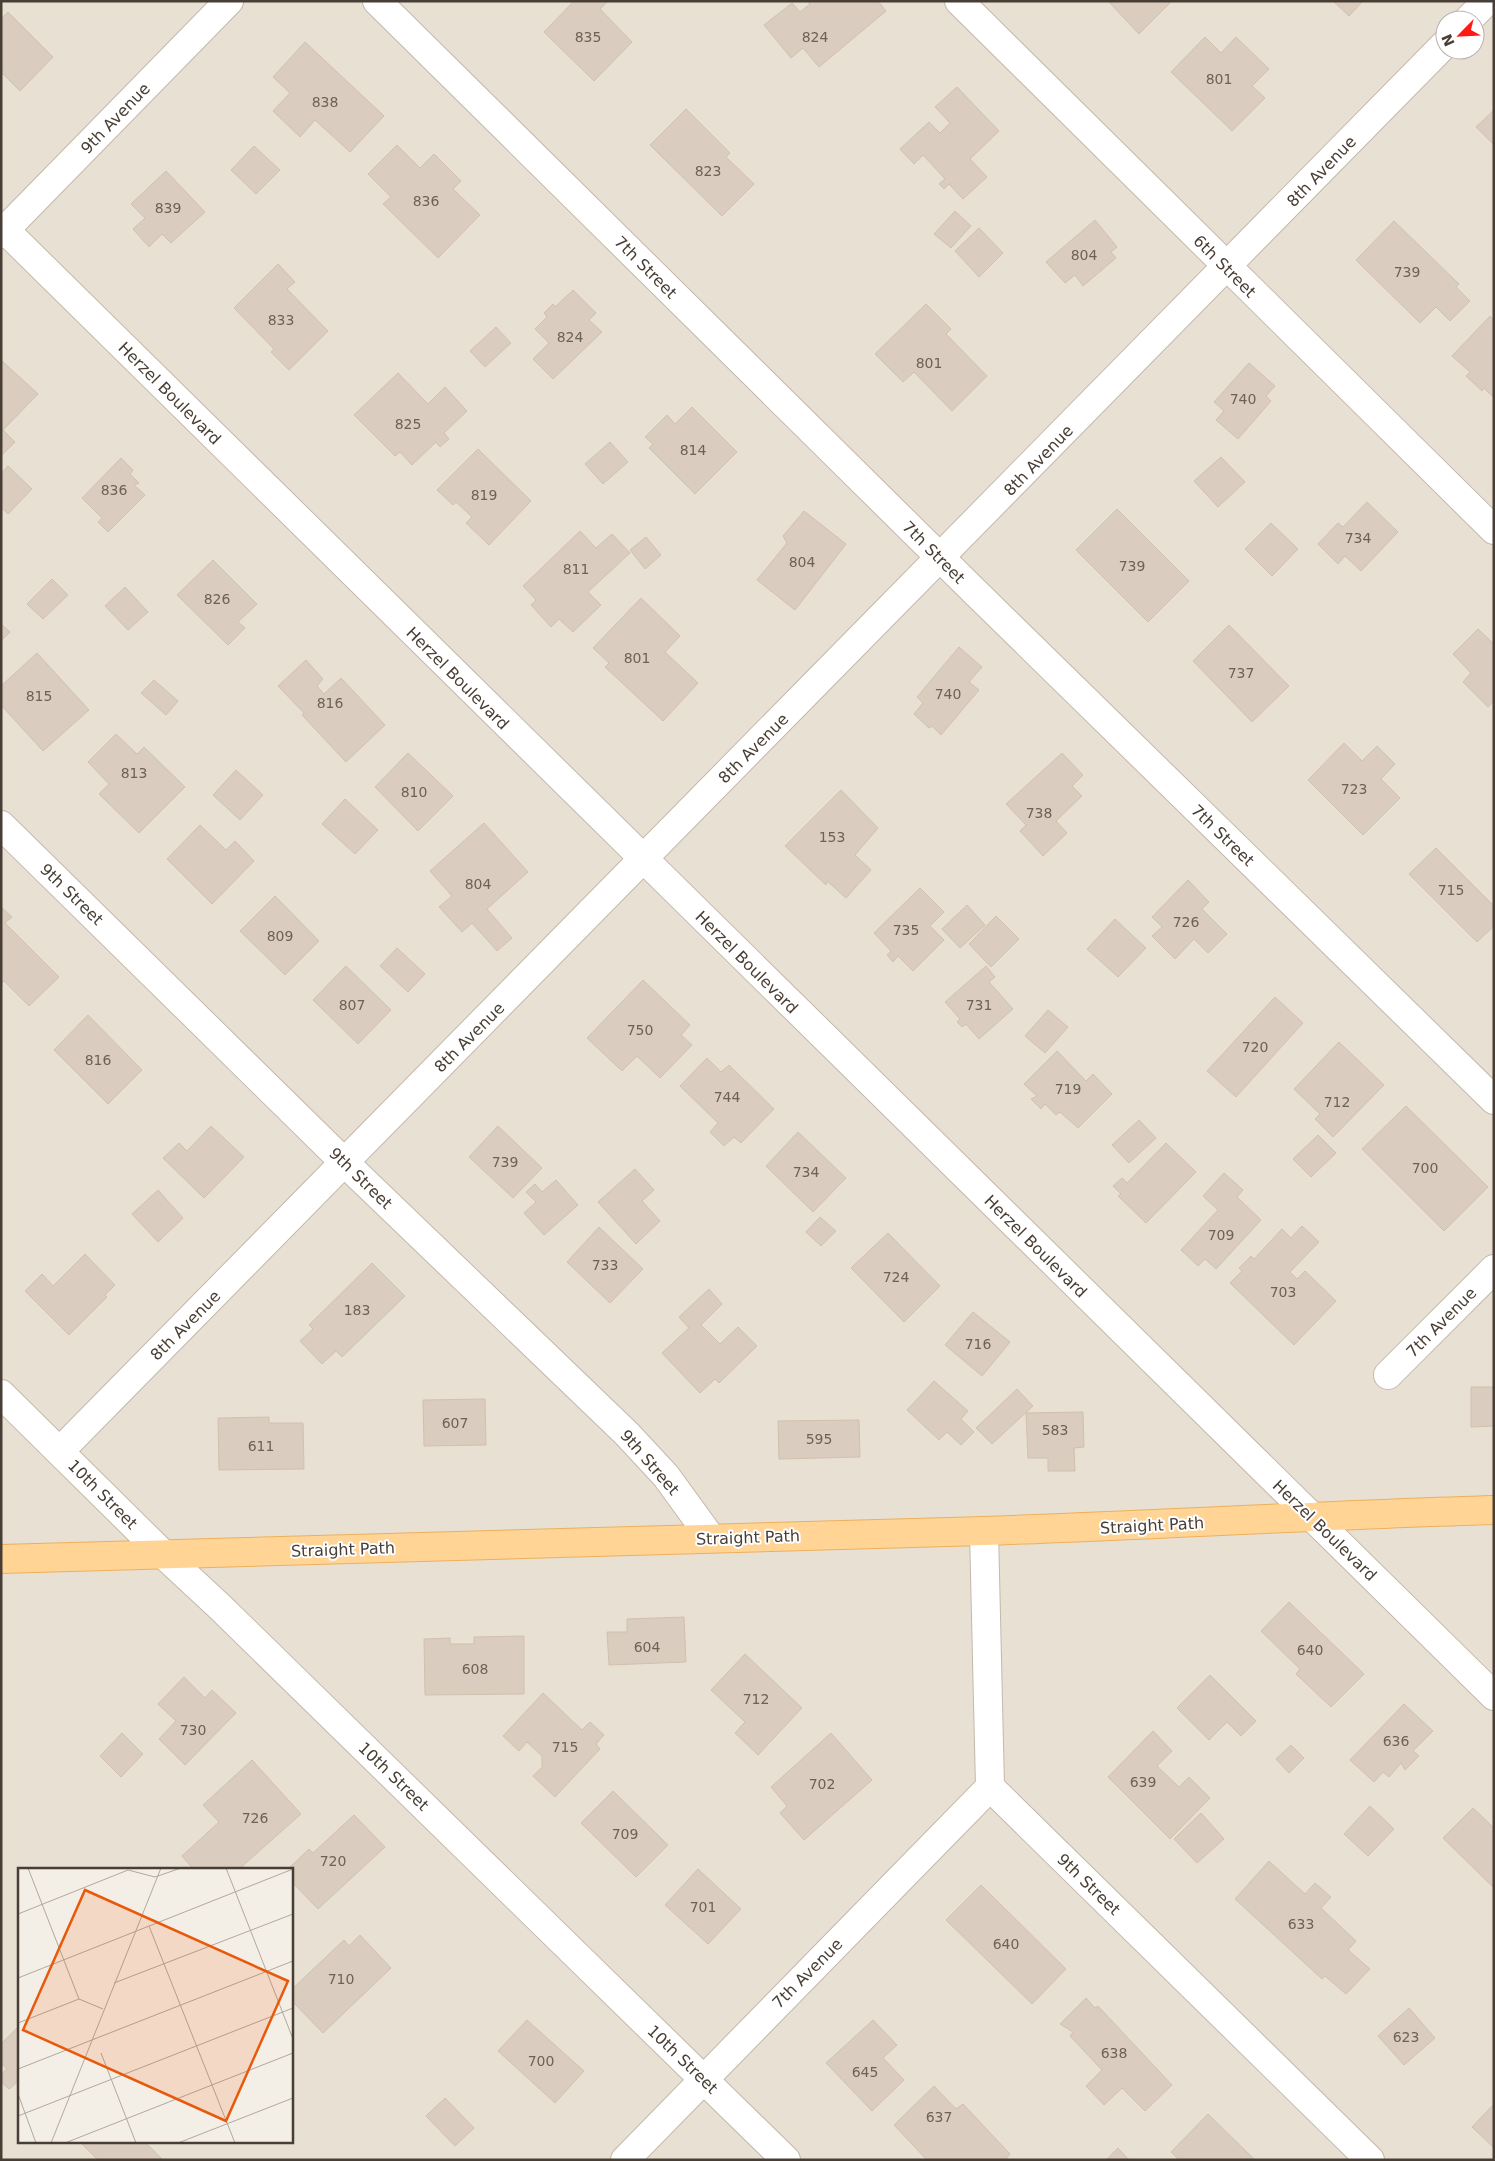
<svg xmlns="http://www.w3.org/2000/svg" width="1495" height="2161" font-family="'DejaVu Sans',sans-serif">
  <rect width="100%" height="100%" fill="#f4efe6"/>
  <path fill="#e9e0d4" fill-rule="evenodd" d="M 1,1 L 1494,1 L 1494,2160 L 1,2160 ZM 1445,20 L 1475,20 L 1475,50 L 1445,50 ZM 19,1870 L 291,1870 L 291,2142 L 19,2142 Z"/>
  <g fill="#daccbe" stroke="#d2c0ae">
    <polygon points="574,1 608,1 600,9 632,42 594,81 544,32"/>
    <polygon points="808,1 878,1 886,11 819,67 803,48 791,58 764,25 792,3 800,12 810,4"/>
    <polygon points="1108,1 1168,1 1170,3 1139,34"/>
    <polygon points="1333,1 1363,1 1349,16"/>
    <polygon points="8,12 53,57 20,91 1,72 1,19"/>
    <polygon points="1205,37 1221,53 1236,37 1269,69 1252,86 1265,98 1232,131 1171,72"/>
    <polygon points="305,42 384,116 350,152 315,120 300,137 273,111 290,93 273,77"/>
    <polygon points="957,87 999,131 970,159 987,177 963,199 949,184 944,189 939,184 945,179 923,155 914,164 900,149 929,122 940,133 950,123 935,107"/>
    <polygon points="686,109 730,153 726,157 754,184 722,216 650,145"/>
    <polygon points="1494,110 1494,145 1476,127"/>
    <polygon points="397,145 420,168 434,154 461,181 453,189 480,215 438,258 383,204 391,197 368,174"/>
    <polygon points="254,146 280,170 256,194 231,170"/>
    <polygon points="166,171 205,212 171,243 162,234 149,247 133,229 145,218 131,204"/>
    <polygon points="955,211 971,226 951,248 934,234"/>
    <polygon points="1095,220 1117,247 1111,252 1116,258 1083,286 1075,275 1065,283 1046,262"/>
    <polygon points="1394,221 1459,284 1456,287 1470,301 1450,321 1436,307 1420,323 1356,260"/>
    <polygon points="979,228 1003,253 979,277 955,251"/>
    <polygon points="278,264 295,282 287,289 328,331 289,370 271,352 274,349 234,308"/>
    <polygon points="573,290 596,313 589,320 602,332 553,379 533,359 549,343 535,329 547,317 544,313 553,304 555,307"/>
    <polygon points="926,304 951,329 946,334 987,376 952,411 914,372 903,382 875,354"/>
    <polygon points="1490,316 1494,320 1494,398 1484,388 1482,391 1466,376 1470,372 1452,356"/>
    <polygon points="496,327 511,343 485,367 470,351"/>
    <polygon points="1,360 38,394 3,430 15,442 1,456"/>
    <polygon points="1249,363 1275,386 1266,396 1271,401 1238,439 1216,420 1224,411 1214,402"/>
    <polygon points="398,373 428,404 445,387 467,411 444,433 449,439 440,447 436,442 412,465 400,452 395,456 354,415"/>
    <polygon points="692,407 737,452 695,494 649,448 653,444 645,437 667,415 675,424"/>
    <polygon points="610,442 628,462 603,484 585,464"/>
    <polygon points="478,449 531,501 489,545 466,523 472,517 456,502 453,505 437,490"/>
    <polygon points="1221,457 1245,482 1218,507 1194,481"/>
    <polygon points="121,458 133,470 130,474 139,483 134,485 145,495 108,532 98,522 102,518 82,498"/>
    <polygon points="8,466 32,489 8,514 3,509 1,511 1,474"/>
    <polygon points="1367,502 1398,532 1361,571 1345,556 1338,564 1318,544 1338,523 1343,527"/>
    <polygon points="1117,509 1189,581 1148,622 1076,550"/>
    <polygon points="804,511 846,544 795,610 757,580 787,543 783,536"/>
    <polygon points="1271,523 1298,549 1272,576 1245,549"/>
    <polygon points="580,531 596,548 612,534 630,553 588,592 601,605 573,632 559,619 551,627 531,605 536,600 523,586"/>
    <polygon points="646,537 661,555 645,569 630,550"/>
    <polygon points="213,560 257,604 238,622 245,628 228,645 177,595"/>
    <polygon points="52,579 68,595 43,619 27,604"/>
    <polygon points="125,587 148,612 128,630 105,606"/>
    <polygon points="641,598 680,636 665,652 698,683 663,721 605,667 609,663 593,648"/>
    <polygon points="1,624 10,632 1,641"/>
    <polygon points="1229,625 1289,686 1252,722 1193,661"/>
    <polygon points="1478,629 1494,644 1494,701 1488,707 1463,682 1471,673 1453,654"/>
    <polygon points="959,647 982,667 969,682 979,690 941,735 932,726 929,728 914,714 923,703 917,697"/>
    <polygon points="37,653 89,710 43,751 1,705 1,686"/>
    <polygon points="306,660 323,679 317,686 324,694 341,678 385,725 346,762 302,715 304,713 278,686"/>
    <polygon points="154,680 178,701 166,715 141,693"/>
    <polygon points="116,734 137,754 144,747 185,787 139,833 99,794 109,784 88,762"/>
    <polygon points="1344,743 1362,761 1377,746 1395,764 1381,779 1400,798 1363,835 1308,780"/>
    <polygon points="408,753 453,796 418,831 375,787"/>
    <polygon points="1062,753 1083,775 1072,786 1082,796 1056,821 1067,833 1043,856 1020,831 1026,825 1006,804"/>
    <polygon points="236,770 263,795 240,820 213,795"/>
    <polygon points="841,790 878,828 855,855 871,870 846,898 827,881 826,885 785,846"/>
    <polygon points="345,799 378,830 355,854 322,824"/>
    <polygon points="484,823 528,872 487,909 512,938 497,951 472,923 462,932 439,907 452,896 430,871"/>
    <polygon points="200,825 226,850 235,841 254,861 212,904 167,859"/>
    <polygon points="1436,848 1494,906 1494,926 1477,942 1409,874"/>
    <polygon points="1188,880 1209,902 1202,909 1227,934 1208,953 1194,939 1175,959 1152,936 1162,927 1152,917"/>
    <polygon points="920,888 944,912 930,926 944,940 913,971 898,956 893,962 887,955 891,951 874,933"/>
    <polygon points="275,896 319,941 285,975 240,931"/>
    <polygon points="967,905 985,925 960,948 942,929"/>
    <polygon points="1,907 12,917 5,923 59,977 29,1006 4,981 1,984"/>
    <polygon points="996,916 1019,939 991,967 969,944"/>
    <polygon points="1115,919 1146,948 1118,977 1087,949"/>
    <polygon points="397,948 425,974 408,992 380,966"/>
    <polygon points="346,966 391,1010 358,1044 313,1000"/>
    <polygon points="986,966 995,977 989,982 1013,1009 979,1039 966,1024 962,1027 957,1022 960,1019 945,1002"/>
    <polygon points="643,980 690,1025 681,1035 692,1045 660,1078 637,1056 622,1071 587,1038"/>
    <polygon points="1275,997 1303,1023 1236,1097 1207,1071"/>
    <polygon points="1048,1010 1068,1027 1045,1053 1025,1036"/>
    <polygon points="88,1015 142,1070 108,1104 54,1050"/>
    <polygon points="1339,1042 1384,1085 1333,1137 1315,1119 1320,1114 1294,1089"/>
    <polygon points="1057,1051 1086,1081 1093,1074 1112,1094 1078,1128 1060,1112 1056,1115 1045,1104 1041,1109 1031,1099 1037,1096 1024,1084"/>
    <polygon points="707,1058 721,1072 729,1065 774,1109 741,1143 734,1137 724,1146 710,1132 718,1123 680,1086"/>
    <polygon points="1406,1106 1488,1187 1444,1231 1362,1149"/>
    <polygon points="1139,1120 1156,1138 1129,1163 1112,1145"/>
    <polygon points="211,1126 244,1157 204,1198 163,1158 179,1143 187,1151"/>
    <polygon points="498,1126 542,1168 513,1198 469,1157"/>
    <polygon points="798,1132 846,1178 813,1212 766,1166"/>
    <polygon points="1318,1135 1336,1153 1311,1177 1293,1159"/>
    <polygon points="1166,1143 1196,1172 1146,1223 1118,1196 1121,1194 1113,1186 1122,1178 1127,1183"/>
    <polygon points="635,1169 654,1190 642,1201 660,1221 636,1244 598,1202"/>
    <polygon points="1224,1173 1243,1190 1237,1197 1261,1220 1216,1269 1205,1259 1198,1266 1181,1250 1218,1210 1203,1196"/>
    <polygon points="556,1180 578,1205 544,1235 524,1213 536,1202 526,1192 535,1184 542,1192"/>
    <polygon points="158,1190 183,1218 158,1242 132,1214"/>
    <polygon points="820,1217 836,1231 821,1246 806,1232"/>
    <polygon points="1302,1226 1319,1242 1290,1272 1297,1279 1305,1271 1336,1301 1294,1345 1230,1283 1242,1271 1239,1268 1251,1256 1254,1259 1282,1229 1291,1238"/>
    <polygon points="599,1227 643,1269 610,1303 567,1262"/>
    <polygon points="888,1233 940,1286 904,1322 851,1268"/>
    <polygon points="85,1254 115,1285 105,1295 107,1297 69,1335 25,1291 42,1274 53,1286"/>
    <polygon points="372,1263 405,1296 342,1357 336,1351 322,1364 300,1341 313,1329 309,1325"/>
    <polygon points="709,1289 722,1304 701,1325 720,1344 738,1327 757,1346 719,1383 715,1379 700,1393 662,1353 689,1328 679,1317"/>
    <polygon points="973,1312 1010,1342 982,1376 945,1345"/>
    <polygon points="934,1381 968,1411 961,1419 974,1432 961,1445 947,1432 939,1440 907,1410"/>
    <polygon points="1471,1387 1494,1387 1494,1426 1471,1427"/>
    <polygon points="1017,1389 1033,1406 992,1444 976,1428"/>
    <polygon points="485,1399 486,1445 424,1446 423,1400"/>
    <polygon points="1083,1412 1084,1447 1074,1448 1075,1471 1048,1471 1048,1458 1028,1458 1026,1413"/>
    <polygon points="269,1417 269,1423 303,1423 304,1469 219,1470 218,1418"/>
    <polygon points="859,1420 860,1457 779,1459 778,1421"/>
    <polygon points="1289,1602 1364,1674 1331,1707 1296,1674 1300,1669 1261,1631"/>
    <polygon points="684,1617 686,1662 609,1665 607,1632 627,1632 627,1619"/>
    <polygon points="524,1636 524,1694 425,1695 424,1639 450,1638 450,1644 474,1644 474,1637"/>
    <polygon points="745,1654 802,1708 758,1755 735,1733 745,1722 711,1690"/>
    <polygon points="1210,1675 1256,1721 1241,1736 1227,1722 1209,1740 1177,1708"/>
    <polygon points="184,1677 205,1698 212,1690 236,1713 185,1765 159,1739 176,1721 158,1704"/>
    <polygon points="543,1693 582,1730 590,1722 604,1735 596,1744 600,1749 555,1797 533,1776 542,1767 542,1756 527,1742 519,1751 503,1736"/>
    <polygon points="1404,1704 1433,1731 1413,1751 1419,1756 1405,1770 1401,1763 1389,1777 1383,1772 1374,1782 1350,1760"/>
    <polygon points="1153,1731 1172,1751 1157,1766 1179,1787 1189,1777 1210,1798 1170,1839 1108,1777"/>
    <polygon points="122,1733 143,1754 121,1777 100,1756"/>
    <polygon points="831,1733 872,1780 804,1840 780,1813 787,1806 771,1787"/>
    <polygon points="1291,1745 1304,1758 1289,1773 1276,1759"/>
    <polygon points="252,1760 301,1814 238,1870 194,1870 182,1856 219,1822 203,1805"/>
    <polygon points="613,1791 668,1845 636,1877 581,1823"/>
    <polygon points="1370,1806 1394,1829 1368,1856 1344,1834"/>
    <polygon points="1473,1808 1494,1828 1493,1887 1443,1838"/>
    <polygon points="1201,1813 1224,1839 1197,1863 1174,1839"/>
    <polygon points="354,1815 385,1847 318,1909 291,1881 291,1870 287,1870 309,1849 313,1853"/>
    <polygon points="1269,1861 1305,1894 1315,1883 1331,1897 1321,1908 1356,1941 1348,1950 1370,1969 1346,1994 1325,1976 1322,1979 1235,1899"/>
    <polygon points="698,1869 741,1909 708,1944 665,1905"/>
    <polygon points="981,1885 1066,1969 1032,2004 946,1920"/>
    <polygon points="360,1935 391,1968 323,2033 291,2000 291,1990 344,1940 349,1946"/>
    <polygon points="1086,1998 1095,2008 1098,2006 1172,2085 1145,2111 1122,2088 1104,2105 1086,2086 1102,2070 1070,2036 1073,2032 1060,2024"/>
    <polygon points="1409,2008 1435,2038 1404,2065 1378,2036"/>
    <polygon points="527,2020 584,2071 555,2103 498,2051"/>
    <polygon points="873,2020 897,2045 883,2058 904,2080 872,2111 826,2063"/>
    <polygon points="19,2026 19,2084 17,2082 9,2089 1,2082 1,2074 7,2069 1,2063 1,2044"/>
    <polygon points="934,2086 956,2109 963,2104 1010,2154 1005,2160 927,2160 894,2125"/>
    <polygon points="445,2098 474,2128 455,2146 426,2116"/>
    <polygon points="1494,2104 1494,2148 1472,2127"/>
    <polygon points="1208,2114 1255,2160 1179,2160 1171,2152"/>
    <polygon points="84,2142 145,2142 163,2160 98,2160 82,2144"/>
    <polygon points="1118,2148 1129,2160 1106,2160"/>
  </g>
  <g fill="none" stroke-linecap="round" stroke-linejoin="round">
    <defs>
      <g id="minor">
        <polyline points="377,1 971,588 1494,1100"/>
        <polyline points="959,1 1494,530"/>
        <polyline points="1468,20 1487,1"/>
        <polyline points="1,226 1494,1696"/>
        <polyline points="1,234 229,1"/>
        <polyline points="1,825 345,1163 627,1434 666,1476 711,1538"/>
        <polyline points="1388,1375 1494,1269"/>
        <polyline points="1,1394 163,1554 219,1606 786,2160"/>
        <polyline points="60,1451 1445,44"/>
        <polyline points="984,1531 990,1787 1370,2160"/>
        <polyline points="625,2160 990,1787"/>
      </g>
      <path id="major" d="M 1,1559 L 984,1531 C 1154,1525 1324,1515 1494,1510"/>
    </defs>
    <use href="#minor" stroke="#c4b8ab" stroke-width="30"/>
    <use href="#major" stroke="#ecb05d" stroke-width="30"/>
    <use href="#minor" stroke="#fff" stroke-width="28"/>
    <use href="#major" stroke="#ffd495" stroke-width="28"/>
  </g>
  <g text-anchor="middle" stroke-width="4" stroke-linejoin="round" paint-order="stroke">
    <g font-size="14" fill="#6c6257">
      <text x="588" y="42">835</text>
      <text x="815" y="42">824</text>
      <text x="1219" y="84">801</text>
      <text x="325" y="107">838</text>
      <text x="708" y="176">823</text>
      <text x="426" y="206">836</text>
      <text x="168" y="213">839</text>
      <text x="1084" y="260">804</text>
      <text x="1407" y="277">739</text>
      <text x="281" y="325">833</text>
      <text x="570" y="342">824</text>
      <text x="929" y="368">801</text>
      <text x="1243" y="404">740</text>
      <text x="408" y="429">825</text>
      <text x="693" y="455">814</text>
      <text x="114" y="495">836</text>
      <text x="484" y="500">819</text>
      <text x="1358" y="543">734</text>
      <text x="802" y="567">804</text>
      <text x="1132" y="571">739</text>
      <text x="576" y="574">811</text>
      <text x="217" y="604">826</text>
      <text x="637" y="663">801</text>
      <text x="1241" y="678">737</text>
      <text x="948" y="699">740</text>
      <text x="39" y="701">815</text>
      <text x="330" y="708">816</text>
      <text x="134" y="778">813</text>
      <text x="1354" y="794">723</text>
      <text x="414" y="797">810</text>
      <text x="1039" y="818">738</text>
      <text x="832" y="842">153</text>
      <text x="478" y="889">804</text>
      <text x="1451" y="895">715</text>
      <text x="1186" y="927">726</text>
      <text x="906" y="935">735</text>
      <text x="280" y="941">809</text>
      <text x="352" y="1010">807</text>
      <text x="979" y="1010">731</text>
      <text x="640" y="1035">750</text>
      <text x="1255" y="1052">720</text>
      <text x="98" y="1065">816</text>
      <text x="1068" y="1094">719</text>
      <text x="727" y="1102">744</text>
      <text x="1337" y="1107">712</text>
      <text x="505" y="1167">739</text>
      <text x="1425" y="1173">700</text>
      <text x="806" y="1177">734</text>
      <text x="1221" y="1240">709</text>
      <text x="605" y="1270">733</text>
      <text x="896" y="1282">724</text>
      <text x="1283" y="1297">703</text>
      <text x="357" y="1315">183</text>
      <text x="978" y="1349">716</text>
      <text x="455" y="1428">607</text>
      <text x="1055" y="1435">583</text>
      <text x="819" y="1444">595</text>
      <text x="261" y="1451">611</text>
      <text x="647" y="1652">604</text>
      <text x="1310" y="1655">640</text>
      <text x="475" y="1674">608</text>
      <text x="756" y="1704">712</text>
      <text x="193" y="1735">730</text>
      <text x="1396" y="1746">636</text>
      <text x="565" y="1752">715</text>
      <text x="1143" y="1787">639</text>
      <text x="822" y="1789">702</text>
      <text x="255" y="1823">726</text>
      <text x="625" y="1839">709</text>
      <text x="333" y="1866">720</text>
      <text x="703" y="1912">701</text>
      <text x="1301" y="1929">633</text>
      <text x="1006" y="1949">640</text>
      <text x="341" y="1984">710</text>
      <text x="1406" y="2042">623</text>
      <text x="1114" y="2058">638</text>
      <text x="541" y="2066">700</text>
      <text x="865" y="2077">645</text>
      <text x="939" y="2122">637</text>
    </g>
    <g font-size="16" fill="#483e35" stroke="#fff">
      <text transform="translate(115 118) rotate(-46)" y="6">9th Avenue</text>
      <text transform="translate(1321 171) rotate(-46)" y="6">8th Avenue</text>
      <text transform="translate(1225 266) rotate(45)" y="6">6th Street</text>
      <text transform="translate(646 267) rotate(45)" y="6">7th Street</text>
      <text transform="translate(170 393) rotate(45)" y="6">Herzel Boulevard</text>
      <text transform="translate(1038 460) rotate(-46)" y="6">8th Avenue</text>
      <text transform="translate(934 552) rotate(45)" y="6">7th Street</text>
      <text transform="translate(458 678) rotate(45)" y="6">Herzel Boulevard</text>
      <text transform="translate(753 748) rotate(-45)" y="6">8th Avenue</text>
      <text transform="translate(1223 835) rotate(44)" y="6">7th Street</text>
      <text transform="translate(72 894) rotate(44)" y="6">9th Street</text>
      <text transform="translate(747 962) rotate(45)" y="6">Herzel Boulevard</text>
      <text transform="translate(469 1037) rotate(-45)" y="6">8th Avenue</text>
      <text transform="translate(361 1178) rotate(44)" y="6">9th Street</text>
      <text transform="translate(1036 1246) rotate(45)" y="6">Herzel Boulevard</text>
      <text transform="translate(1441 1322) rotate(-45)" y="6">7th Avenue</text>
      <text transform="translate(185 1325) rotate(-45)" y="6">8th Avenue</text>
      <text transform="translate(650 1462) rotate(49)" y="6">9th Street</text>
      <text transform="translate(103 1494) rotate(45)" y="6">10th Street</text>
      <text transform="translate(1152 1525) rotate(-3)" y="6">Straight Path</text>
      <text transform="translate(1325 1530) rotate(44)" y="6">Herzel Boulevard</text>
      <text transform="translate(748 1537) rotate(-2)" y="6">Straight Path</text>
      <text transform="translate(343 1549) rotate(-2)" y="6">Straight Path</text>
      <text transform="translate(394 1776) rotate(44)" y="6">10th Street</text>
      <text transform="translate(1089 1884) rotate(44)" y="6">9th Street</text>
      <text transform="translate(807 1973) rotate(-45)" y="6">7th Avenue</text>
      <text transform="translate(683 2059) rotate(44)" y="6">10th Street</text>
    </g>
  </g>
  <g transform="translate(18 1868)">
    <rect width="275" height="275" fill="#f4efe6"/>
    <path fill="none" stroke="#afa89f" stroke-width="1" d="M 10,0 L 61,131M 208,0 L 275,171M 0,46 L 110,2 L 137,9 L 163,0M 131,58 L 217,275M 0,110 L 275,1M 96,115 L 275,46M 0,155 L 61,131 L 85,141M 83,185 L 118,275M 0,201 L 275,93M 0,226 L 18,275M 0,248 L 275,140M 33,275 L 143,0M 47,275 L 275,185M 160,275 L 275,230"/>
    <path fill="#e8590c" fill-opacity="0.15" stroke="#e8590c" stroke-width="2.5" d="M 67,22 L 270,113 L 208,253 L 5,162 Z"/>
    <rect width="275" height="275" fill="none" stroke="#483e35" stroke-width="2.5"/>
  </g>
  <rect width="1495" height="2161" fill="none" stroke="#483e35" stroke-width="5"/>
  <g transform="translate(1460 35) rotate(246)"><circle r="24" fill="#ffffff" stroke="#b6b2ae"/>
  <path d="M0-4L9 19L0 12L-9 19Z" fill="#ff1a13"/>
  <text y="-8" font-size="14" font-weight="bold" text-anchor="middle" fill="#483e35">N</text>
  </g>
</svg>
